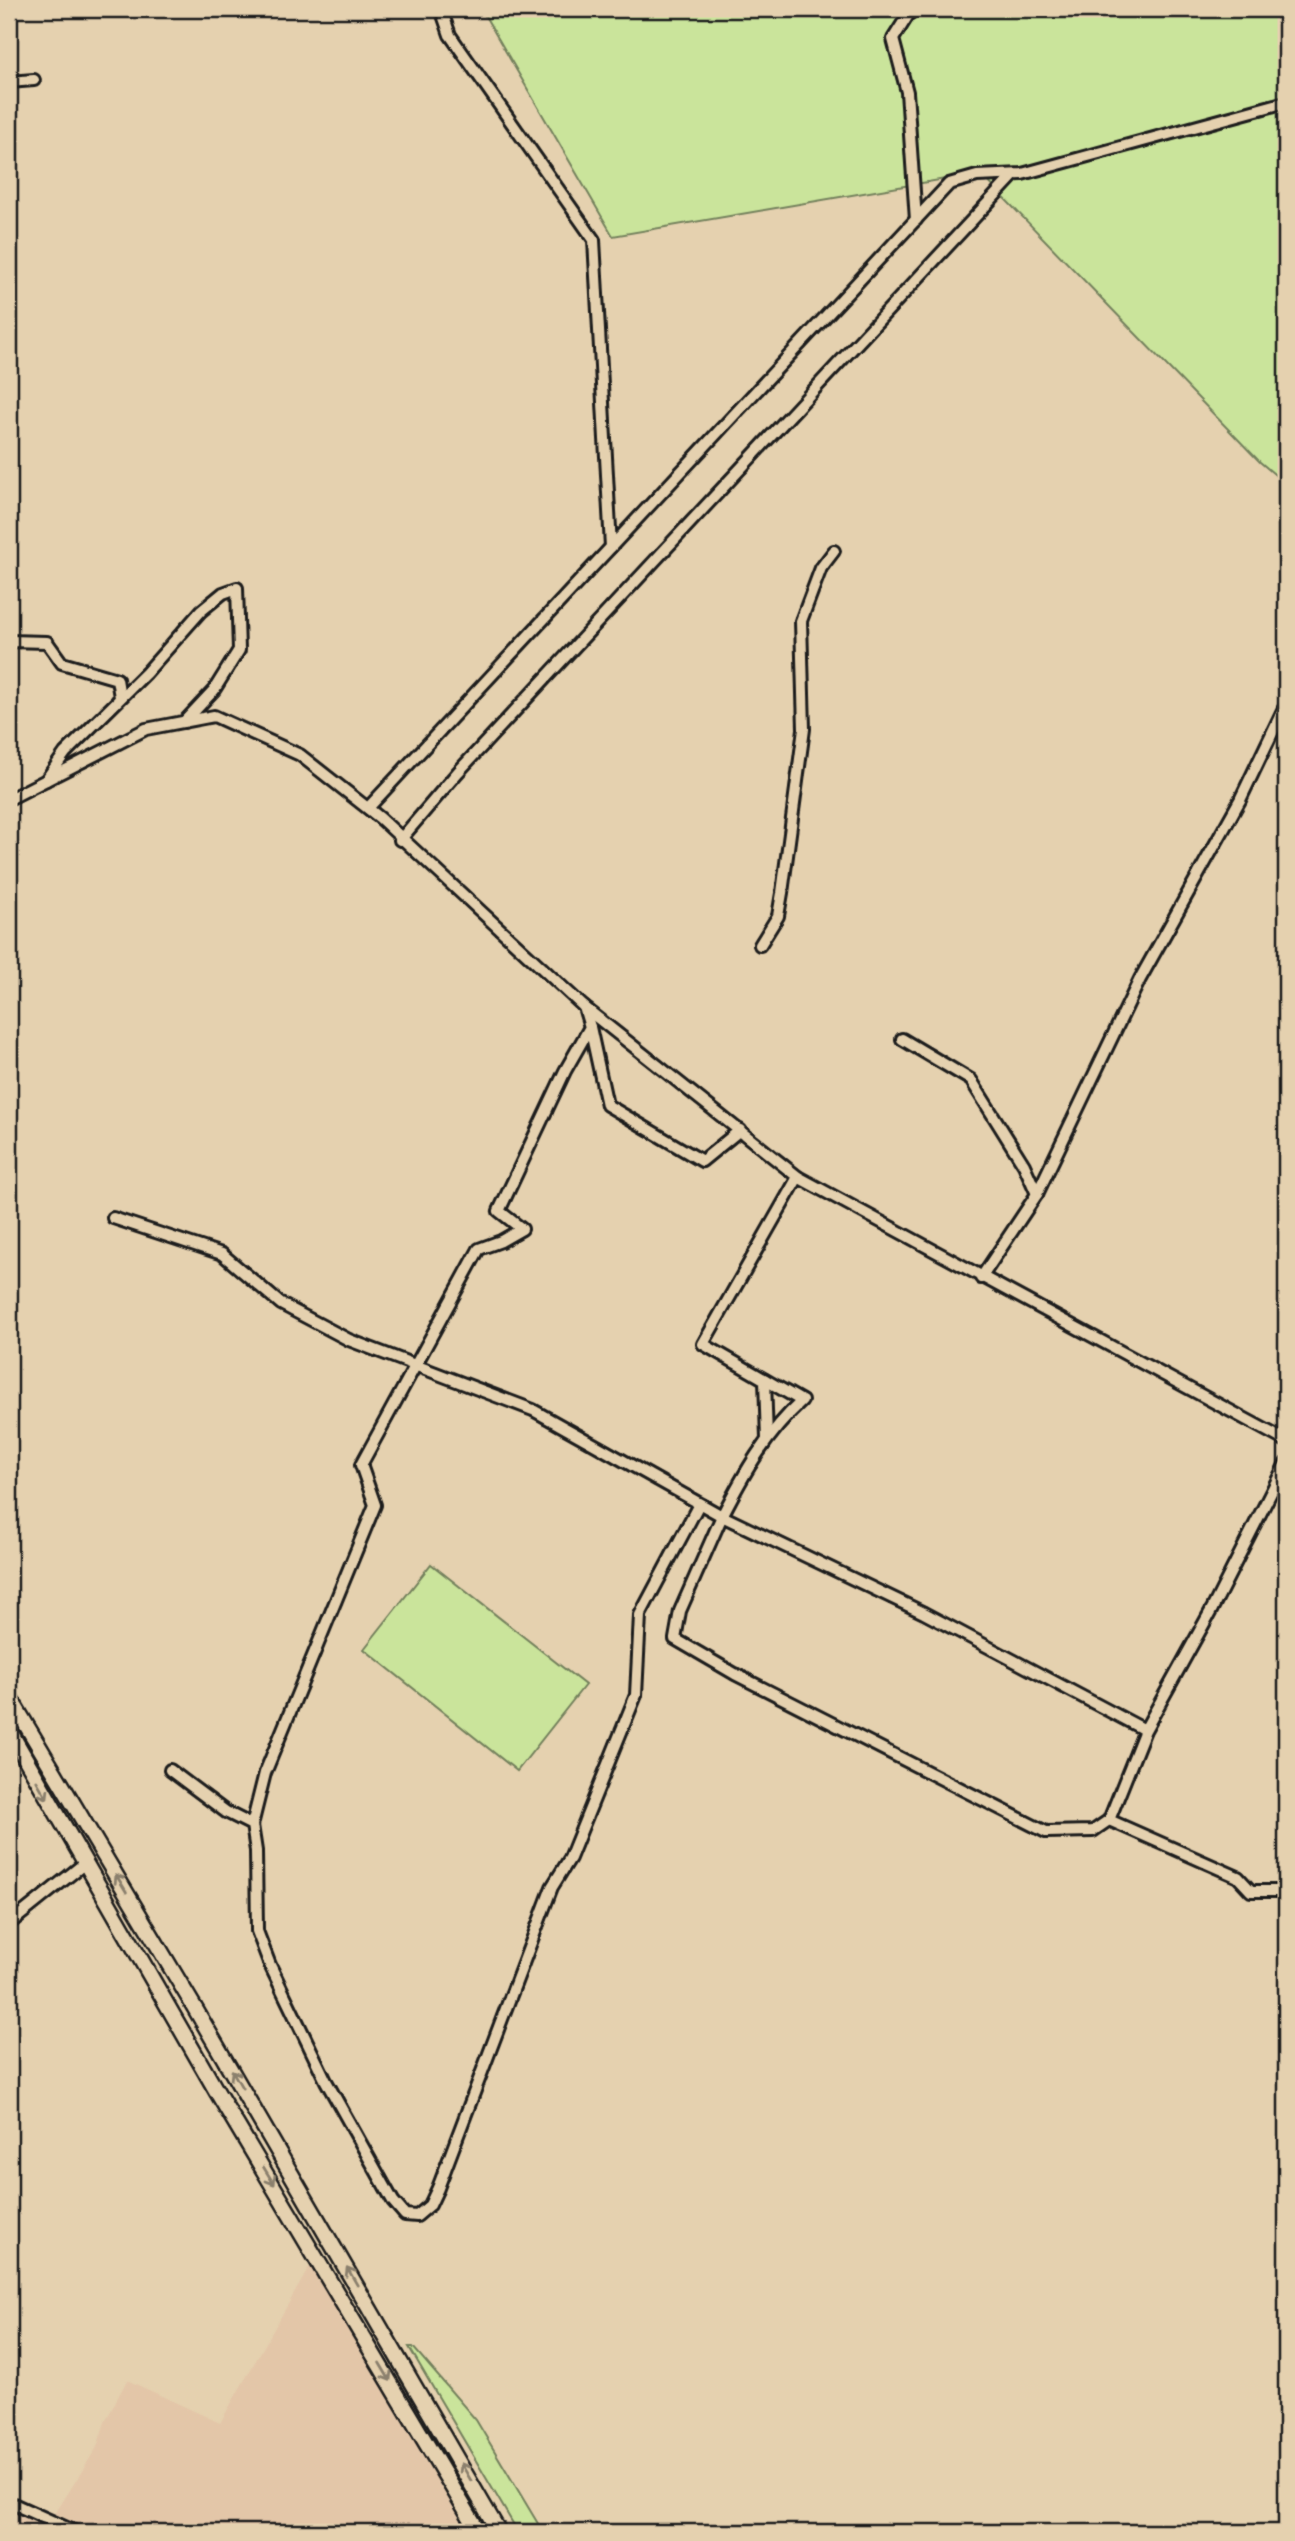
<svg xmlns="http://www.w3.org/2000/svg" width="1295" height="2541" font-family="Sriracha,sans-serif">
  <rect width="100%" height="100%" fill="#e5d1af"/>
  <filter id="ink" filterUnits="userSpaceOnUse"><feTurbulence type="fractalNoise" baseFrequency=".0143" numOctaves="2"/><feDisplacementMap in="SourceGraphic" scale="14" xChannelSelector="R" yChannelSelector="G"/><feConvolveMatrix kernelMatrix="1 2 1 2 8 2 1 2 1" color-interpolation-filters="sRGB"/></filter>
  <g filter="url(#ink)">
    <polygon fill="#e3c6a8" points="310,2266 468,2532 9,2532 9,2493 55,2514 97,2447 105,2422 127,2380 220,2423"/>
    <g fill="#cae49b" stroke="#73805c" stroke-width="2">
      <polygon points="481,9 1286,9 1286,484 1260,462 980,173 613,236"/>
      <polygon points="431,1564 585,1685 517,1771 364,1649"/>
      <polygon points="409,2347 413,2347 476,2420 543,2532 518,2532"/>
    </g>
    <g fill="none" stroke-linecap="round" stroke-linejoin="round">
      <defs>
        <g id="minor">
          <polyline points="441,9 450,35 594,240 611,547"/>
          <polyline points="9,82 34,80"/>
          <polyline points="916,220 907,92 893,39 910,12 918,9"/>
          <polyline points="9,641 47,642 62,663 117,679 120,697"/>
          <polyline points="46,780 65,753 146,673 201,611 223,593 237,588 239,650 214,690 184,722"/>
          <polyline points="9,799 146,729 214,716 300,755 380,818 584,1007 798,1177 1286,1441"/>
          <polyline points="368,808 949,184 977,176 1022,174 1286,102"/>
          <polyline points="400,840 458,772 1014,175"/>
          <polyline points="760,945 778,916 782,893 804,729 801,621 821,568 834,551"/>
          <polyline points="590,1027 607,1105 702,1161 740,1130"/>
          <polyline points="902,1039 971,1080 1024,1165 1037,1194"/>
          <path d="M 113,1218 L 222,1254 L 281,1304 L 349,1340 L 533,1410 L 722,1516 C 744,1473 766,1434 802,1401 L 703,1344 L 798,1177"/>
          <polyline points="981,1278 1037,1194 1140,979 1240,800 1286,704"/>
          <polyline points="765,1380 767,1439"/>
          <polyline points="1145,1730 924,1613 722,1516 680,1611 675,1639 735,1674 1046,1832 1093,1831 1109,1820 1145,1730 1212,1609 1286,1463"/>
          <polyline points="170,1770 226,1812 252,1825 256,1851 257,1931 270,1965 326,2081 393,2201 405,2215 417,2216 430,2205 438,2188 552,1887 570,1858 636,1695 640,1615 699,1504"/>
          <polyline points="1109,1820 1238,1877 1251,1891 1286,1891"/>
          <polyline points="252,1825 265,1773 375,1505 361,1465 479,1249 501,1241 522,1229 499,1211 565,1071 590,1027 584,1007"/>
          <polyline points="9,1924 85,1863"/>
          <polyline points="9,2502 76,2532"/>
        </g>
        <g id="major">
          <polyline points="9,1696 193,2005 499,2532"/>
          <polyline points="9,1730 217,2092 479,2532"/>
        </g>
      </defs>
      <use href="#minor" stroke="#1c1c1c" stroke-width="16"/>
      <use href="#major" stroke="#1c1c1c" stroke-width="19"/>
      <use href="#minor" stroke="#e5d1af" stroke-width="10"/>
      <use href="#major" stroke="#e5d1af" stroke-width="14"/>
    </g>
    <defs><path id="oneway-shaft" d="M-6 0H5M1.5-3L5.5 0L1.5 3" fill="none" stroke-width="1.6" stroke-linecap="round" stroke-linejoin="round" transform="scale(1.75)"/></defs>
    <g stroke="#8b806d">
      <use href="#oneway-shaft" transform="translate(42 1790) rotate(60)"/>
      <use href="#oneway-shaft" transform="translate(121 1883) rotate(-121)"/>
      <use href="#oneway-shaft" transform="translate(237 2079) rotate(-120)"/>
      <use href="#oneway-shaft" transform="translate(269 2176) rotate(58)"/>
      <use href="#oneway-shaft" transform="translate(352 2276) rotate(-120)"/>
      <use href="#oneway-shaft" transform="translate(385 2372) rotate(59)"/>
      <use href="#oneway-shaft" transform="translate(466 2472) rotate(-120)"/>
    </g>
  </g>
  <rect width="1295" height="2541" fill="none" stroke="#e5d1af" stroke-width="35"/>
  <rect x="18" y="18" width="1260" height="2506" fill="none" stroke="#1c1c1c" stroke-width="2.5" filter="url(#ink)"/>
</svg>
